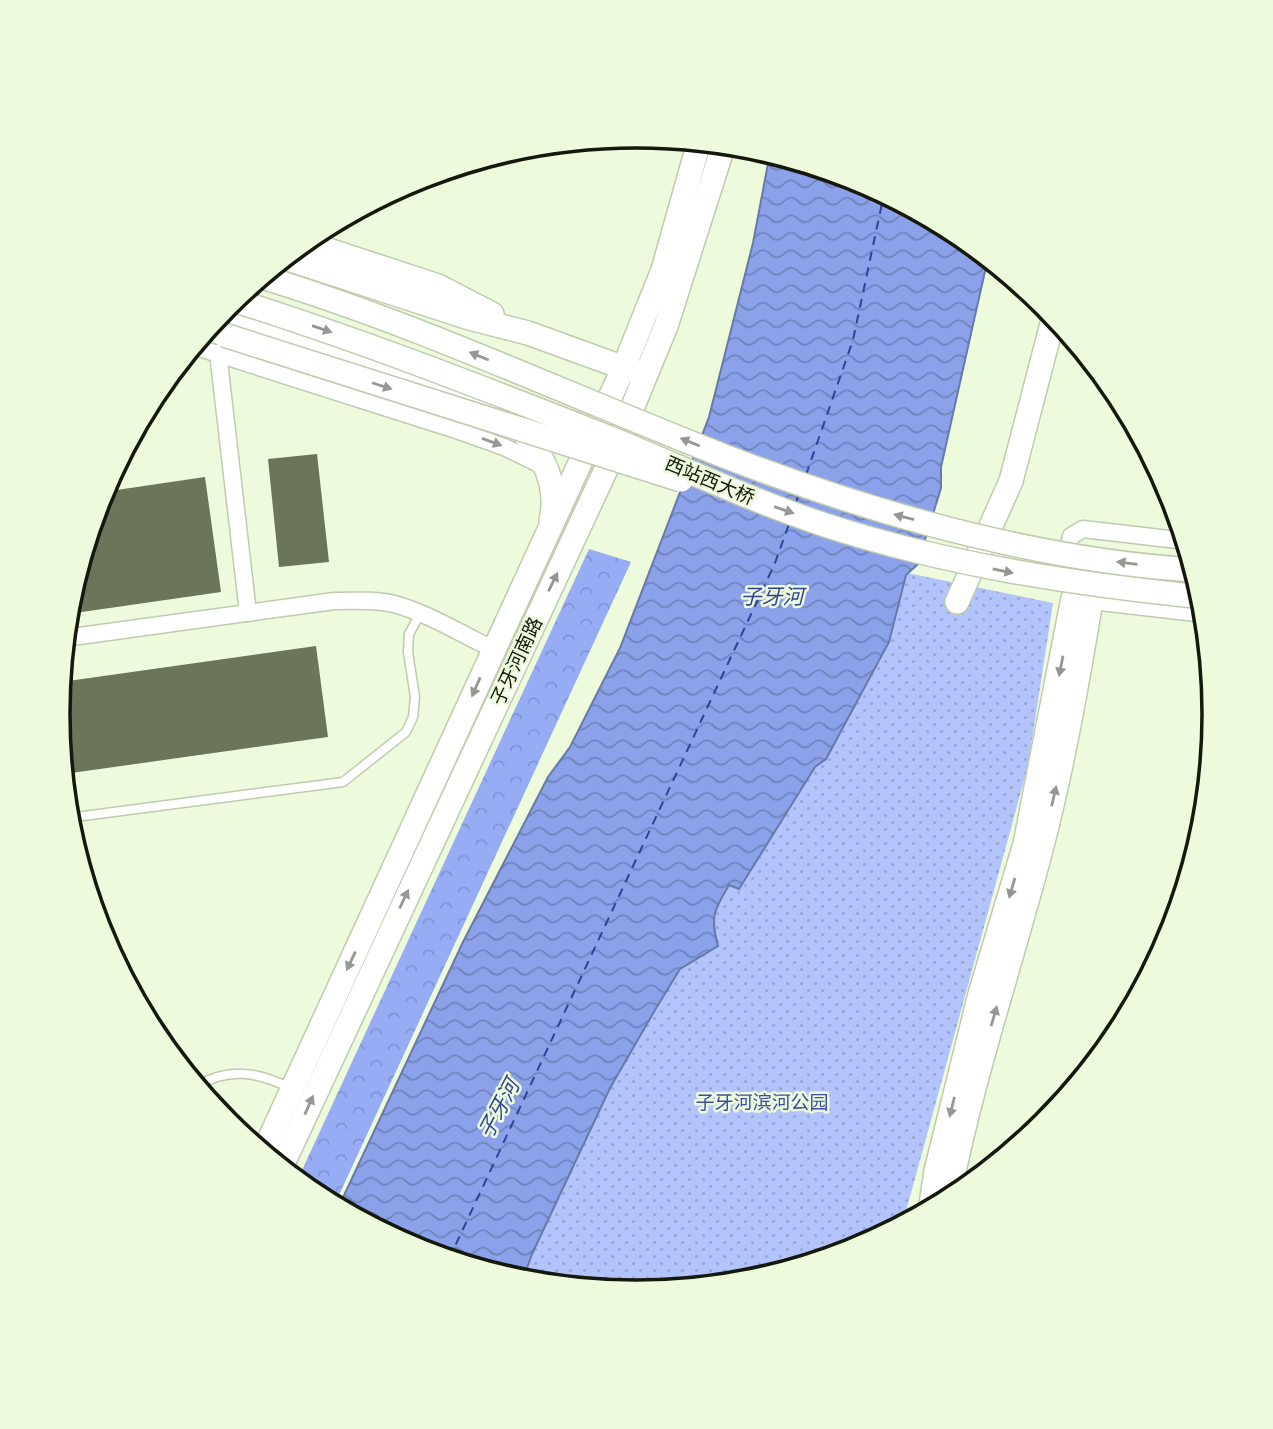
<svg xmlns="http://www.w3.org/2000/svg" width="1273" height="1429" font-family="Montserrat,'Noto Sans SC',sans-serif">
  <defs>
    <pattern id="forest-crowns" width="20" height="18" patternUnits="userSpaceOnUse" patternTransform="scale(1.75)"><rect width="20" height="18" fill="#96adf6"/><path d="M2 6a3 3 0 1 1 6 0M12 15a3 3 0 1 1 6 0" fill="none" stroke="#8094d2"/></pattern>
    <pattern id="park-dots" width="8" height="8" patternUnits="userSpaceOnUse" patternTransform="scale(1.75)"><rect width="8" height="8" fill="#b2c4fb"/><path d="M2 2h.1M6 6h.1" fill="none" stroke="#98a8d6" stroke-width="1.8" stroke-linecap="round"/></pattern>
    <pattern id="water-waves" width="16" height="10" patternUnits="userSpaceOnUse" patternTransform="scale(1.75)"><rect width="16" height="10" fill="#8ba2ea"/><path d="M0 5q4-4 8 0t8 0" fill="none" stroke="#7083bc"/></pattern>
  </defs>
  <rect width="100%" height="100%" fill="#edfadb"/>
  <polygon fill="url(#forest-crowns)" points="589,549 631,562 334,1206 297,1181"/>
  <path fill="url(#park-dots)" d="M 869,565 L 1053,603 L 1028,766 L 902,1226 C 778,1292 622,1312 487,1271 L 641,972 Z"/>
  <path fill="url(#water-waves)" stroke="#6779a8" stroke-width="2" d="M 770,153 L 858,180 L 958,234 L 988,258 L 941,467 L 941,488 L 917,565 L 906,575 L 889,642 L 826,759 L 815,767 L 739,889 L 729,885 C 714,910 710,917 718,946 L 680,969 L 655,1010 L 610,1088 L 532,1254 L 522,1282 L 415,1249 L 338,1208 L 463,942 L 548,777 L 570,747 L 620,648 L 709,417 L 753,243 Z"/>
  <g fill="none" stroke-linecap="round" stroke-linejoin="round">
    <g stroke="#304296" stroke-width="2" stroke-dasharray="9 7" stroke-linecap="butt">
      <polyline points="806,475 853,340 884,194"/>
      <polyline points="795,505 799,494"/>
      <polyline points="449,1259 775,563 789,524"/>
    </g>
  </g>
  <g fill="#6a7559">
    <polygon points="317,454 329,562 279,567 268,459"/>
    <polygon points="205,477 221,592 68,614 103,492"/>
    <polygon points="316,646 328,737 64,774 58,714 61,682"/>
  </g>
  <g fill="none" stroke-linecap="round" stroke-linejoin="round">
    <defs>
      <g id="lane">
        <polyline points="68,818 343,782 406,732 413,717 415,697 408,652 409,634 420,614"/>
        <path d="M 197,1086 C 229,1067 258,1072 290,1088"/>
      </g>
      <g id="street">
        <polyline points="193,346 459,431 504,447 545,467"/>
        <polyline points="218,353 248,613"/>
        <polyline points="1065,563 1071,536 1083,529 1186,541"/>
        <polyline points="1083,600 1205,614"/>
        <path d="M 65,638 L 334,601 C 353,601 375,599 394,604 C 428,613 461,634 493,649"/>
      </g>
      <g id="secondary">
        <polyline points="304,242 438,286 492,314"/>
        <polyline points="285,258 469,318 528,333 638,373"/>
        <polyline points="220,314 260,325 535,422"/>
        <path d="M 514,422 C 539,448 560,482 551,520"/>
        <polyline points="957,602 1011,481 1054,316"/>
        <polyline points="263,1153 624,367 663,270 699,142"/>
        <polyline points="281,1168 615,450 666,326 724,144"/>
        <path d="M 948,1201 C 971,1081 1011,965 1042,846 C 1063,765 1077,684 1091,601"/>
        <polyline points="930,1211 936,1171 980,994 1025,844 1073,598"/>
      </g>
    </defs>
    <use href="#lane" stroke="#bfcbad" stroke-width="11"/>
    <use href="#street" stroke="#bfcbad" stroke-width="19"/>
    <use href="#secondary" stroke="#bfcbad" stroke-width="26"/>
    <use href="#lane" stroke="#fff" stroke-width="8"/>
    <use href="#street" stroke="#fff" stroke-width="16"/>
    <use href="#secondary" stroke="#fff" stroke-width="23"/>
    <defs>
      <g id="secondary-bridge">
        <path d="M 262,277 C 420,325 570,396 724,456 C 874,514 1034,560 1195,570"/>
        <path d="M 233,300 C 363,341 489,390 615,440 C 685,469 753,501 825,525 C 948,565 1074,584 1203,597"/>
        <polyline points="224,335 681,480"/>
      </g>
    </defs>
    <use href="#secondary-bridge" stroke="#bfcbad" stroke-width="26" stroke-linecap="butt"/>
    <use href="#secondary-bridge" stroke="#fff" stroke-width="23"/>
  </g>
  <defs><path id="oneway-solid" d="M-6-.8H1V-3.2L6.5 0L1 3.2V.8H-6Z" transform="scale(1.75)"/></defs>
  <g fill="#959792">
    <use href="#oneway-solid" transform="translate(322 329) rotate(19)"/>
    <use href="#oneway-solid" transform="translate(479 356) rotate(-158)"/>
    <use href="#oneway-solid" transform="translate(382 386) rotate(18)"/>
    <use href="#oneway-solid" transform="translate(492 442) rotate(20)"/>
    <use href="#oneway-solid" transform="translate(690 442) rotate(-158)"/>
    <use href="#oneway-solid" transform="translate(784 510) rotate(19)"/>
    <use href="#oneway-solid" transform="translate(904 517) rotate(-165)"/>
    <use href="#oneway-solid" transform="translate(1127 563) rotate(-173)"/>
    <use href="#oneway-solid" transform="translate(1003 571) rotate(11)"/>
    <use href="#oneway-solid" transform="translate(553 582) rotate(-64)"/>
    <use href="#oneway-solid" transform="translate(1061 666) rotate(101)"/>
    <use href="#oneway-solid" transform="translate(476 687) rotate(114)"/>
    <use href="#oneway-solid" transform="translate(1054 796) rotate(-77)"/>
    <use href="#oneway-solid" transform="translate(1012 888) rotate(106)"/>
    <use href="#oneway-solid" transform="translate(404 899) rotate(-65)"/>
    <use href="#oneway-solid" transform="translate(351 961) rotate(115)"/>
    <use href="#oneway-solid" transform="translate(994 1016) rotate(-74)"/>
    <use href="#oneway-solid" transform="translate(309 1105) rotate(-66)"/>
    <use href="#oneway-solid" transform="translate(952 1107) rotate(104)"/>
  </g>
  <g text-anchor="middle" stroke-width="5" stroke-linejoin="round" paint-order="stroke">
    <g font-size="19" fill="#14180d" stroke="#edfadb">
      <text transform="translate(710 480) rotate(23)" y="7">西站西大桥</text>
      <text transform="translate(516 661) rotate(-65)" y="7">子牙河南路</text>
    </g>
    <g font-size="19" fill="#3a4fa3" stroke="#edfadb">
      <text x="762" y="1109">子牙河滨河公园</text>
    </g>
    <g font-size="21" font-style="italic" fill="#304296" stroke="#edfadb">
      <text x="772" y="604">子牙河</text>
      <text transform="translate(499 1109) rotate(-62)" y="7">子牙河</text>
    </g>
  </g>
  <path d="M0 0H1273V1429H0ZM70 714a566 566 0 1 1 1132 0a566 566 0 1 1-1132 0Z" fill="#edfadb" fill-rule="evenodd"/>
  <path fill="none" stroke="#14180d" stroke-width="3.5" d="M70 714a566 566 0 1 1 1132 0a566 566 0 1 1-1132 0Z"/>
</svg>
